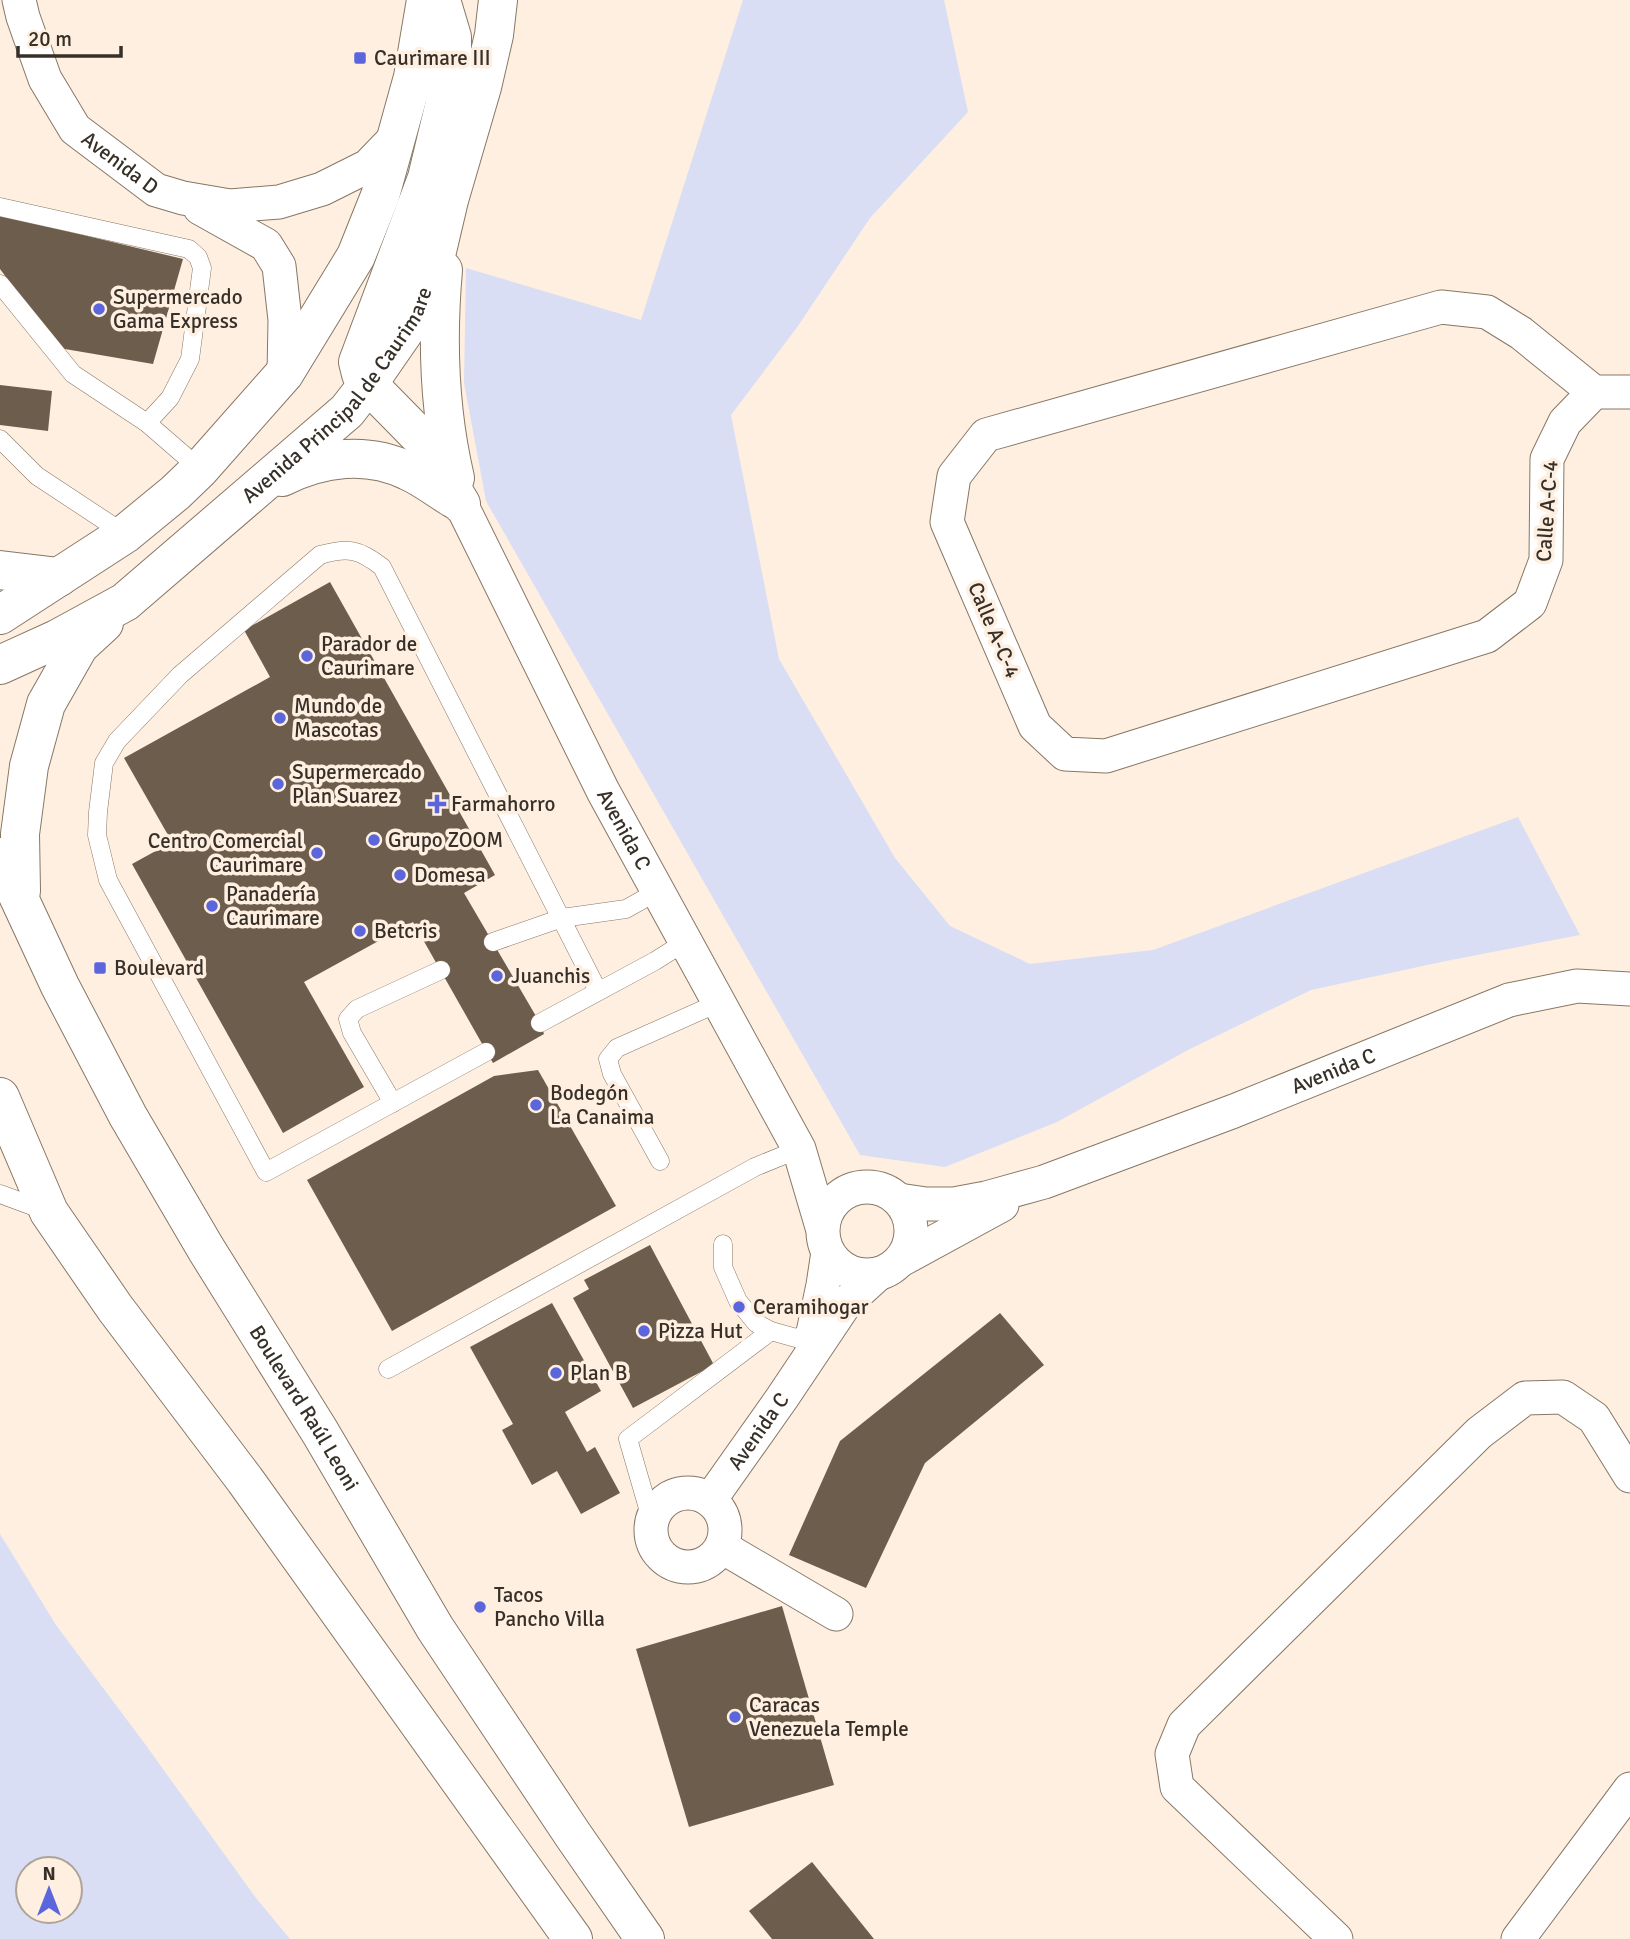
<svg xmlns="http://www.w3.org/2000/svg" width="1630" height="1939" font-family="Signika,sans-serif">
  <rect width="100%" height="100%" fill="#feefe0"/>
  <g fill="#d9def5" fill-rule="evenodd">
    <polygon points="743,0 944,0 968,112 870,218 798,326 731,415 779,659 895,858 950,926 1030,964 1153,950 1518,817 1580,935 1446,961 1311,990 1188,1050 1057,1122 945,1167 860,1155 486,501 464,383 466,268 641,320"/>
    <path d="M 0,1534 L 56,1625 L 145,1744 L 256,1898 L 290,1939 L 0,1939 ZM 28,1869 L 70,1869 L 70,1911 L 28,1911 Z"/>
  </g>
  <g fill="#6d5d4d">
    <polygon points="0,215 183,259 153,364 59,348 0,269"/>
    <polygon points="0,385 52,391 48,431 0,425"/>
    <polygon points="330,582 495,875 464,893 540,1023 544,1034 493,1063 413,922 304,982 364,1087 283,1133 132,864 172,842 124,758 270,677 244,630"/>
    <polygon points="538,1070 616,1206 392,1331 307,1180 494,1076"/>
    <polygon points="650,1245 714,1365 633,1408 573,1298 589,1289 584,1280"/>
    <polygon points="552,1303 601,1391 565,1412 587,1452 595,1447 620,1493 581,1514 557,1471 532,1485 502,1430 513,1424 470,1347"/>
    <polygon points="1000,1313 1044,1365 925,1463 866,1588 789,1555 840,1441"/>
    <polygon points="782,1606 834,1785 689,1827 636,1649"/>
    <polygon points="812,1862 874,1939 772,1939 749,1911"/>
  </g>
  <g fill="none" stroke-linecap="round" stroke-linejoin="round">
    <defs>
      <g id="lane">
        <polyline points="0,207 189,249 198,257 202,268 190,359 170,398 147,423 73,374 0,284"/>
        <polyline points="147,423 200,469"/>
        <polyline points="0,439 37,476 125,534"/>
        <polyline points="493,942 562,918 626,909 658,891"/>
        <polyline points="540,1023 655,961 685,942"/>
        <path d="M 486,1052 L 266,1172 L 108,880 L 97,835 L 98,812 L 104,763 L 117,741 L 180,675 L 320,555 C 348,547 359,549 382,567 L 598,991"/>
        <polyline points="393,1103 352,1033 348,1019 357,1009 441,970"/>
        <polyline points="660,1161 612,1074 608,1059 617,1048 718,1003"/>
        <polyline points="0,1194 46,1211"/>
        <polyline points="723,1244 723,1267 738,1301 756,1323 771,1331 796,1338 813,1331"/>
        <polyline points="388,1369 755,1167 799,1149"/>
        <polyline points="652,1522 628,1439 771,1331"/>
      </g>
      <g id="street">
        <path id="s1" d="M 19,0 L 23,17 L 45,79 L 75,129 L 156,190 L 183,198 L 230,206 L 279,202 L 322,189 L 368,166 L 395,138"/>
        <polyline points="200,208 266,245 279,266 285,320 284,374"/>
        <polyline points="1594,392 1565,422 1547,459 1546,560 1530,603 1487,636 1106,756 1065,754 1035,726 947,522 954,476 986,435 1441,307 1487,312 1521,333 1594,392 1630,392"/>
        <path id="s2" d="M 461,504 L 603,791 L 799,1149 L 822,1227"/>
        <circle cx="867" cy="1231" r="44"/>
        <path id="s3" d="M 899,1200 L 926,1204 L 954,1204 L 986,1198 L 1044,1182 L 1234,1111 L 1509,1000 L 1577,986 L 1630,989"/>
        <polyline points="901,1260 1002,1205"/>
        <polyline points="811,1342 823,1285 828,1252"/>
        <circle cx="688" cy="1530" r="37"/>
        <path id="s4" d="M 710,1500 L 782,1398 L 845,1304 L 878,1274"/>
        <polyline points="722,1547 836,1614"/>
        <polyline points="1336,1939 1177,1787 1172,1754 1184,1725 1479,1433 1525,1398 1563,1397 1594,1418 1630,1476"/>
        <polyline points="1518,1939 1630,1789"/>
      </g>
      <g id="secondary">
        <polyline points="441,0 452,37 452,63 444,107 427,178 358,362 361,374 368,384 422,439 461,504"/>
        <path d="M 443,270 C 437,338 439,410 455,478"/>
        <path d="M 282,477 C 322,457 367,451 408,471 C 424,478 439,490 454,499"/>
        <polyline points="0,570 59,577"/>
        <polyline points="0,615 125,534 175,493 200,469 284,374 356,256 380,196 413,77 426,0"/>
        <path id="s5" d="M 0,665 L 57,639 L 125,602 L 347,411 L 368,384 L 415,316 L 433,268 L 449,200 L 482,87 L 494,35 L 498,0"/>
        <path id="s6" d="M 0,857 L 60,986 L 128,1116 L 206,1249 L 320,1432 L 435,1628 L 573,1835 L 645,1939"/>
        <polyline points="21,891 20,834 29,766 46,704 79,646 104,623"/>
        <polyline points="0,1097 49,1212 115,1308 245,1480 573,1939"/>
      </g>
    </defs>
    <use href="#lane" stroke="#877765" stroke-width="19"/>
    <use href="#street" stroke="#877765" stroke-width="35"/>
    <use href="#secondary" stroke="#877765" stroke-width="40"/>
    <use href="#lane" stroke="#fff" stroke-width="18"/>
    <use href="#street" stroke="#fff" stroke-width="33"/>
    <use href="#secondary" stroke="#fff" stroke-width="38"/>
  </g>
  <g fill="#5b65dc" stroke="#feefe0" stroke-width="2.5">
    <rect x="353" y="51" width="14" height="14" rx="3.5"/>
    <circle cx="99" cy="309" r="7"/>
    <circle cx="307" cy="656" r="7"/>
    <circle cx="280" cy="718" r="7"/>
    <circle cx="278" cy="784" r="7"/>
    <path d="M433.5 793.5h7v7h7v7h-7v7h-7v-7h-7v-7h7z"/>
    <circle cx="374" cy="840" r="7"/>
    <circle cx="317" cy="853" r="7"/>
    <circle cx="400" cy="875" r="7"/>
    <circle cx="212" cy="906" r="7"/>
    <circle cx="360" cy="931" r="7"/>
    <rect x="93" y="961" width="14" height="14" rx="3.5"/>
    <circle cx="497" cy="976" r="7"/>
    <circle cx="536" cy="1105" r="7"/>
    <circle cx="739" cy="1307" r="7"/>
    <circle cx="644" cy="1331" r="7"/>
    <circle cx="556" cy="1373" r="7"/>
    <circle cx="480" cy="1607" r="7"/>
    <circle cx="735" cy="1717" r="7"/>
  </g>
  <g text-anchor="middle" stroke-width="7" stroke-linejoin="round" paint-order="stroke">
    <g font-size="21" fill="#373029" stroke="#feefe0" text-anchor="start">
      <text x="374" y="65">Caurimare III</text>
      <text x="113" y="304">Supermercado<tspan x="113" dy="24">Gama Express</tspan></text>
      <text x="321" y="651">Parador de<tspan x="321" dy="24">Caurimare</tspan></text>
      <text x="294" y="713">Mundo de<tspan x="294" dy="24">Mascotas</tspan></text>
      <text x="292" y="779">Supermercado<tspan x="292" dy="24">Plan Suarez</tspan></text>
      <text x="451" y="811">Farmahorro</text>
      <text x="388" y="847">Grupo ZOOM</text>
      <text x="303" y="848" text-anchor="end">Centro Comercial<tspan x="303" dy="24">Caurimare</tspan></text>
      <text x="414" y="882">Domesa</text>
      <text x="226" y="901">Panadería<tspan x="226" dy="24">Caurimare</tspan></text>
      <text x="374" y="938">Betcris</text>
      <text x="114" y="975">Boulevard</text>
      <text x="511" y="983">Juanchis</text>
      <text x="550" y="1100">Bodegón<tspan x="550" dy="24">La Canaima</tspan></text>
      <text x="753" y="1314">Ceramihogar</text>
      <text x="658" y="1338">Pizza Hut</text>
      <text x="570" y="1380">Plan B</text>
      <text x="494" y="1602">Tacos<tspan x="494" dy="24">Pancho Villa</tspan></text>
      <text x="749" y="1712">Caracas<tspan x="749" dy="24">Venezuela Temple</tspan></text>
    </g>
    <g font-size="21" fill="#373029" stroke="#feefe0">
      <text dy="7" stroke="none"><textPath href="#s1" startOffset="198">Avenida D</textPath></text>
      <text dy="7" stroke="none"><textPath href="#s5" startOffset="439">Avenida Principal de Caurimare</textPath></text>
      <text transform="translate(1547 511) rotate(-86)" y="7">Calle A-C-4</text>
      <text transform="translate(994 630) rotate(67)" y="7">Calle A-C-4</text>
      <text dy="7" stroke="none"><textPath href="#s2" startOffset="364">Avenida C</textPath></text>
      <text dy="7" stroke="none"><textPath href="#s3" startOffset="458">Avenida C</textPath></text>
      <text dy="7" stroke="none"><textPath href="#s6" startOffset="630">Boulevard Raúl Leoni</textPath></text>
      <text dy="7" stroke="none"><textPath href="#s4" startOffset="84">Avenida C</textPath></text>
    </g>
  </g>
  <g transform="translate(49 1890)"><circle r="33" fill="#feefe0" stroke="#aea397" stroke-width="2"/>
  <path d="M0-5L12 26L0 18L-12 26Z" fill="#5b65dc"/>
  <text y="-10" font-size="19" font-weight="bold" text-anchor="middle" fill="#373029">N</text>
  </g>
  <path d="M18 46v10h103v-10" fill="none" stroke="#373029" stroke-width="3.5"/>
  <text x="28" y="46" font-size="21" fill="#373029" stroke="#feefe0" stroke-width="5" paint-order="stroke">20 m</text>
</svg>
